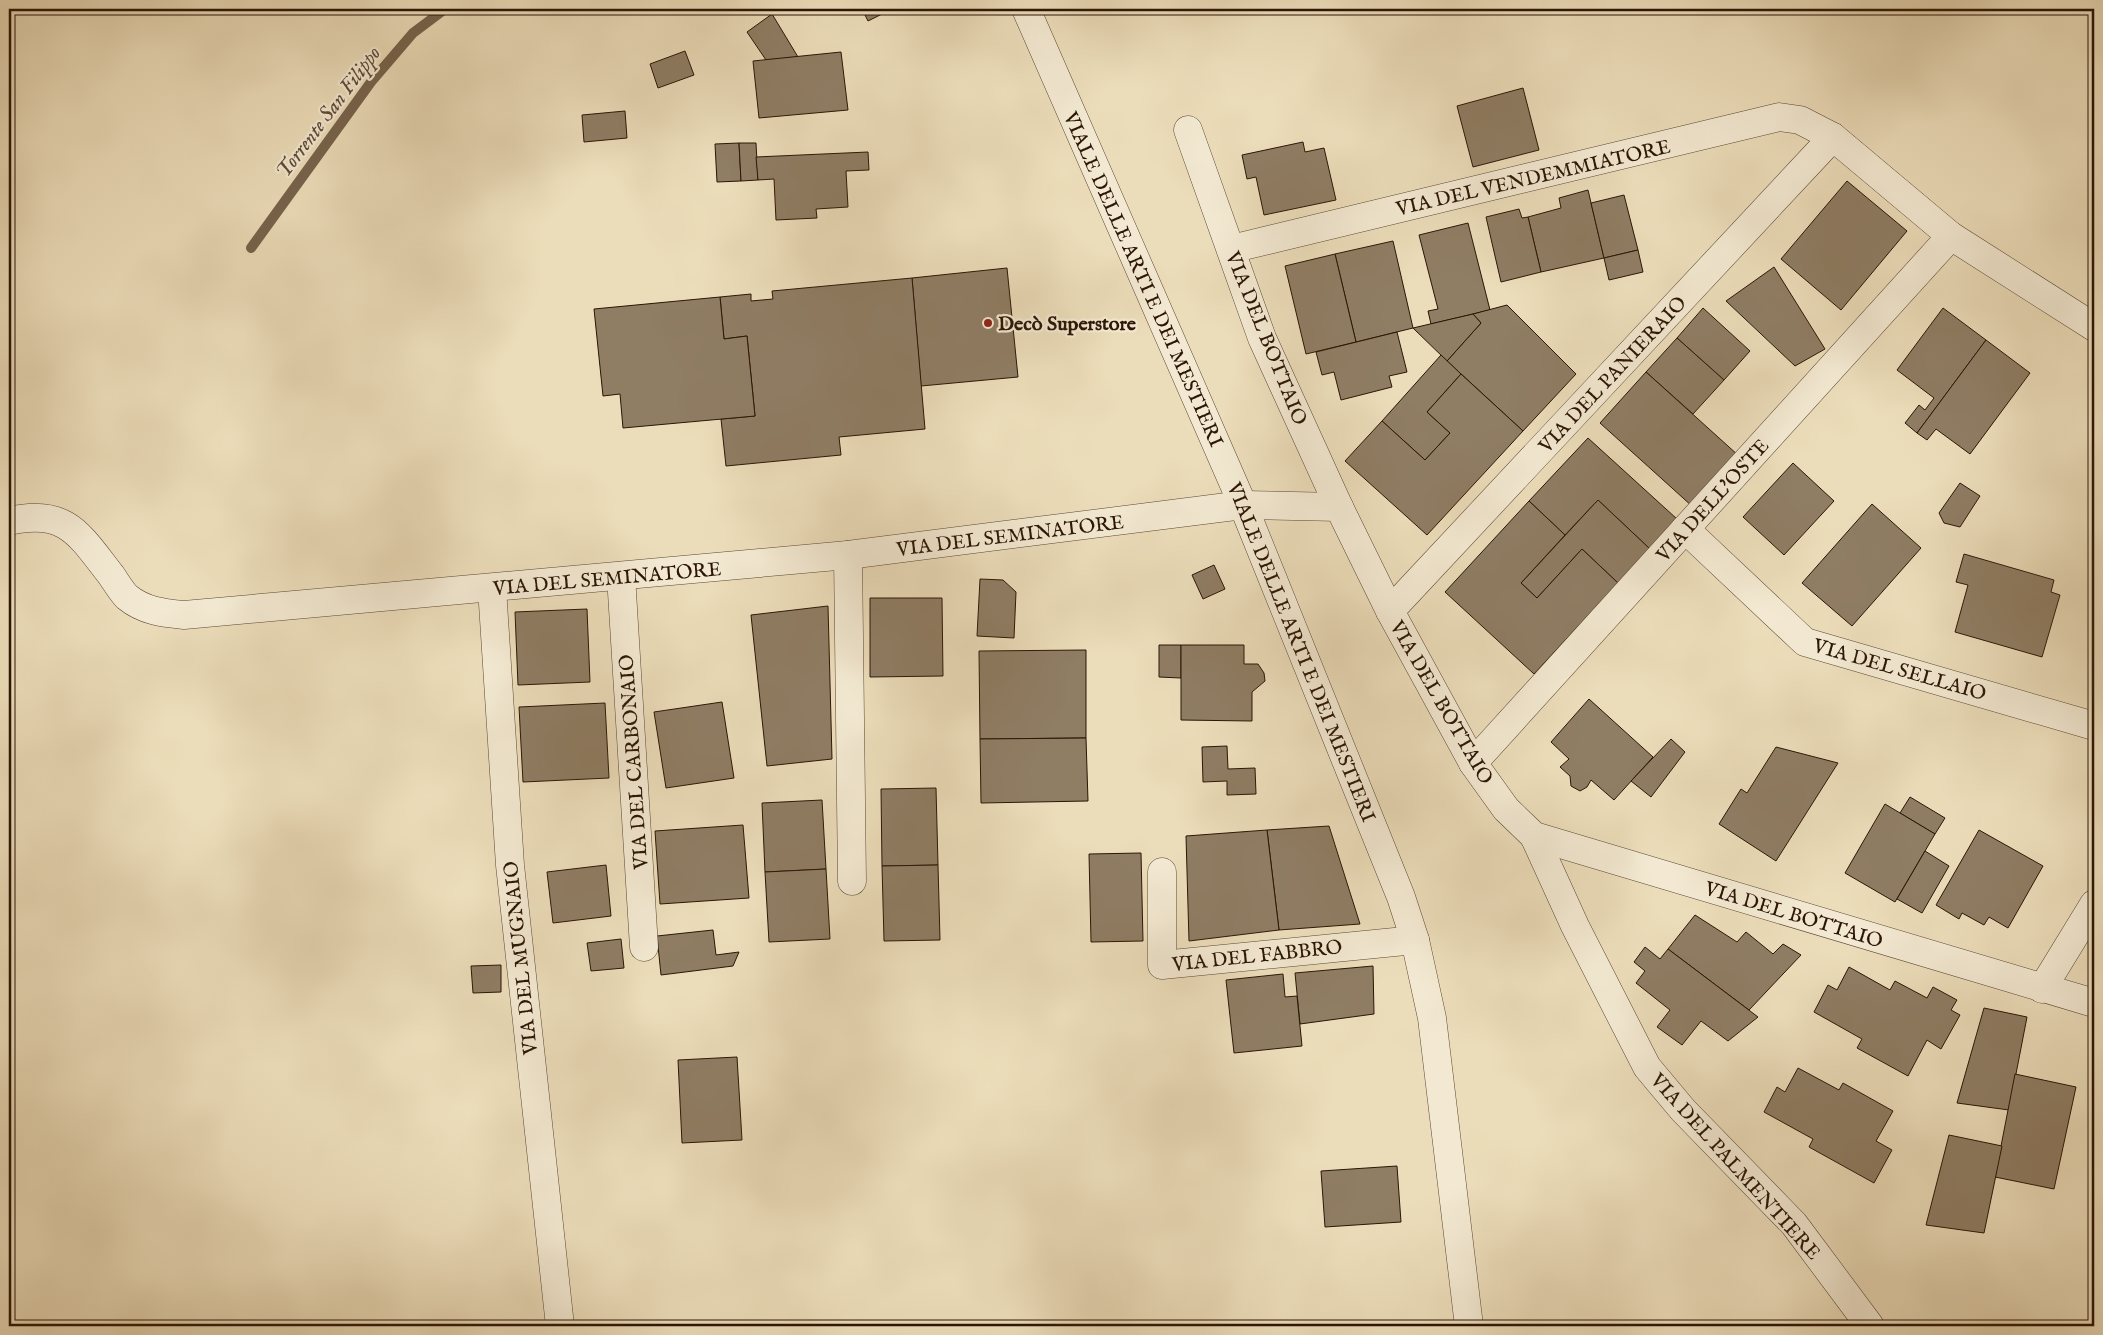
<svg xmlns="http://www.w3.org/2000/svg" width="2103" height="1335" font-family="'IM FELL English',serif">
  <rect width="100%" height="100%" fill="#ecddba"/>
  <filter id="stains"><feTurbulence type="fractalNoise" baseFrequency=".004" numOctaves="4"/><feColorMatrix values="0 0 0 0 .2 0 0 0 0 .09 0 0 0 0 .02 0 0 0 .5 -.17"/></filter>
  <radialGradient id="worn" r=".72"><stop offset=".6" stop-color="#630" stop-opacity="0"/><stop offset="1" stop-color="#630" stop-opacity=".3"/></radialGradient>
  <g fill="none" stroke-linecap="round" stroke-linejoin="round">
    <polyline stroke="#77644d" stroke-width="10" points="251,248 371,82 413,33 445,9"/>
  </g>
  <g fill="#8f7d64" stroke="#2b1506">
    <polygon points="862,9 892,9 868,21"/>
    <polygon points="772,14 798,57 766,60 747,32"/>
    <polygon points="685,51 694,75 658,88 650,64"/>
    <polygon points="841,52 848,110 759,118 753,61"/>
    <polygon points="1523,88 1539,150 1473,167 1457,106"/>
    <polygon points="625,111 627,138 584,142 582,115"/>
    <polygon points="1303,142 1305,152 1324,148 1336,200 1264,215 1256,177 1247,179 1242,155"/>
    <polygon points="739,143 741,181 717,182 715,144"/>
    <polygon points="739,143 756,143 758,180 741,181"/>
    <polygon points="868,152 869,170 846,171 848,207 816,209 817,218 776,220 774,179 758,180 756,157"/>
    <polygon points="1847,181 1907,231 1841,310 1781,259"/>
    <polygon points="1588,190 1604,258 1541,272 1528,217 1561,208 1559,198"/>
    <polygon points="1624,195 1638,250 1604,258 1591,203"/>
    <polygon points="1519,209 1522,218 1528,217 1541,272 1501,282 1486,217"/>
    <polygon points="1468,223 1490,310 1431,324 1428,311 1438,309 1419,235"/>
    <polygon points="1393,241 1413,328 1356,342 1335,254"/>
    <polygon points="1638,250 1643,272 1609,280 1604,258"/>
    <polygon points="1335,254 1356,342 1306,354 1285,266"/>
    <polygon points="1774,267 1825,349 1795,366 1726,301"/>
    <polygon points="1007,268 1018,377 921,386 912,278"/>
    <polygon points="912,278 925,429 839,437 841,455 726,466 721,419 755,416 747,336 724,339 720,297 751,294 751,301 773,299 772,291"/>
    <polygon points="720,297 724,339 747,336 755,416 623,428 620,394 603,396 594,309"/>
    <polygon points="1507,305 1576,374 1523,431 1447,361 1481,323 1473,314"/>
    <polygon points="1703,308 1750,351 1724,380 1677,338"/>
    <polygon points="1943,308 1986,340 1917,433 1905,423 1919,405 1925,410 1934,398 1897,370"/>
    <polygon points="1473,314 1481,323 1447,361 1413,328"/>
    <polygon points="1397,332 1407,372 1389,376 1392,387 1341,400 1334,372 1322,375 1316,352"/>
    <polygon points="1677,338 1724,380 1693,414 1646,372"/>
    <polygon points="1986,340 2030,373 1970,454 1936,429 1927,440 1917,433"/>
    <polygon points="1441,355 1461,374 1427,412 1450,433 1425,460 1382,421"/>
    <polygon points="1646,372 1739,456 1693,507 1600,423"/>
    <polygon points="1461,374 1523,431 1427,535 1345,461 1382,421 1425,460 1450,433 1427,412"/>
    <polygon points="1588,438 1677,519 1650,549 1598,500 1565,535 1529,501"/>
    <polygon points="1793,463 1834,501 1784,555 1743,517"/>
    <polygon points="1960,483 1980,496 1960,527 1944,523 1939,513"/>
    <polygon points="1598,500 1650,549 1618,583 1582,549 1537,598 1521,583"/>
    <polygon points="1529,501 1565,535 1521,583 1537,598 1582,549 1618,583 1534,674 1445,592"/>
    <polygon points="1872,504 1921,548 1852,626 1802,583"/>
    <polygon points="1964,554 2054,580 2051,592 2060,595 2042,657 1955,632 1968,585 1956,582"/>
    <polygon points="1214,565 1225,589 1203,599 1192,575"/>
    <polygon points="980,579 1003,580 1016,592 1014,638 977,636"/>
    <polygon points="870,598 942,598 943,676 870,677"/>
    <polygon points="828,606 832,759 767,766 751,615"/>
    <polygon points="587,609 590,682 518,685 515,612"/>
    <polygon points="1159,645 1181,645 1181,678 1159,677"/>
    <polygon points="1181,645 1244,645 1244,664 1258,664 1264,673 1265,681 1252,692 1252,721 1181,720"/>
    <polygon points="1086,650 1086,738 980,739 979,651"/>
    <polygon points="1589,699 1653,757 1614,800 1591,780 1587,787 1580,791 1571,786 1570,776 1560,767 1569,759 1551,742"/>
    <polygon points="722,702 734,778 666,788 654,712"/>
    <polygon points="605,703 609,778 523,782 519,707"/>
    <polygon points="1086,738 1088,801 981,803 980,739"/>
    <polygon points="1671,739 1685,752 1651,797 1631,781"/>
    <polygon points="1227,746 1228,769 1255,768 1256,794 1227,795 1227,781 1203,782 1202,747"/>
    <polygon points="1776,747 1838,763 1776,861 1719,824 1741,789 1747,793"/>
    <polygon points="936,788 938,865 882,866 881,789"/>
    <polygon points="1910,797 1945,818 1935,834 1900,813"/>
    <polygon points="822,800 826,869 765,872 762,803"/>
    <polygon points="1885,804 1935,834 1895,902 1845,873"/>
    <polygon points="743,825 749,898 660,904 655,831"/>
    <polygon points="1329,826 1360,924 1279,930 1267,830"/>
    <polygon points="1267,830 1279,930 1189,941 1186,836"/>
    <polygon points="1979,830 2043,866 2008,928 1989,917 1984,925 1962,913 1959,919 1936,905"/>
    <polygon points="1925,851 1949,866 1922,913 1897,899"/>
    <polygon points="1141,853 1143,941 1091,942 1089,854"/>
    <polygon points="606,865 611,916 553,923 547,872"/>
    <polygon points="938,865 940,940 884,941 882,866"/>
    <polygon points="826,869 830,939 769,942 765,872"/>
    <polygon points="1695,915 1737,942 1746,932 1773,954 1783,944 1801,955 1749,1010 1668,949"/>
    <polygon points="713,930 716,955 739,952 733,966 661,975 657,936"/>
    <polygon points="621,939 624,968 591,971 587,943"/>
    <polygon points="1645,947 1660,959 1668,949 1758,1017 1728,1041 1701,1021 1682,1045 1657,1027 1670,1010 1636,983 1645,971 1634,962"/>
    <polygon points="501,965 501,992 473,993 471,966"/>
    <polygon points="1373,966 1374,1014 1300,1024 1295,973"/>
    <polygon points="1849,967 1890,990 1895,981 1927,998 1933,987 1957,1000 1951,1010 1960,1015 1941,1049 1927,1040 1908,1076 1857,1048 1862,1039 1814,1012 1828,985 1837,990"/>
    <polygon points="1283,974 1285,997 1297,996 1302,1046 1234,1053 1226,980"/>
    <polygon points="1984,1008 2027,1017 2009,1110 1957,1103"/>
    <polygon points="737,1057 742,1140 682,1143 678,1060"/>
    <polygon points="1798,1068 1839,1090 1843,1083 1893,1111 1876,1141 1892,1150 1874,1183 1809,1147 1813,1139 1764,1112 1777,1087 1785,1092"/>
    <polygon points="2015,1074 2076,1087 2054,1189 1995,1177"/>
    <polygon points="1949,1135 2002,1146 1984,1233 1926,1225"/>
    <polygon points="1397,1166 1401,1222 1325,1227 1321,1171"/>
  </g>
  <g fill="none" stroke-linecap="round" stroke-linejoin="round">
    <defs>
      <g id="minor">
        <polyline points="1188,130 1262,338 1339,507 1390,611 1473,763 1506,809 1534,836 2094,1003"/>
        <polyline points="1231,249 1779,117 1800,120 1833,137 1951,236 2094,327"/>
        <path d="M 9,521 C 66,508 79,534 111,575 C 116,582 121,591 127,597 C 144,611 163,613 184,615 L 848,555 L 1243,505 L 1339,507"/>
        <polyline points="1685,529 1805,642 2094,726"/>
        <polyline points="848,555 852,881"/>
        <polyline points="621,576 644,947"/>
        <polyline points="492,588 510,865 560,1326"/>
        <polyline points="1390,611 1833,137"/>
        <polyline points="1473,763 1951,236"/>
        <polyline points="1534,836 1575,926 1647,1067 1683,1110 1794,1224 1870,1326"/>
        <polyline points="1162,872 1162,965 1415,940"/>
        <polyline points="2042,989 2094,904"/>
      </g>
      <polyline id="tertiary" points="1026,9 1243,505 1401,897 1415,940 1432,1018 1469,1326"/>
    </defs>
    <use href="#minor" stroke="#5b4733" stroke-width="29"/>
    <use href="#tertiary" stroke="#5b4733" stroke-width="29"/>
    <use href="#minor" stroke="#f3e9d2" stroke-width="28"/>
    <use href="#tertiary" stroke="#f3e9d2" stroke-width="28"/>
  </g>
  <circle fill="#8f2418" stroke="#f3e9d2" stroke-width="2" cx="988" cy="323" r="5"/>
  <g text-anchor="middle" stroke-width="4.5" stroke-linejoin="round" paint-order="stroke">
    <g font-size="20" fill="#2b1506" stroke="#f3e9d2">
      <text transform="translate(1533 177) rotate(-13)" y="7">VIA DEL VENDEMMIATORE</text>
      <text transform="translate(1144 279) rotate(66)" y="7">VIALE DELLE ARTI E DEI MESTIERI</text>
      <text transform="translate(1267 338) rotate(68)" y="7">VIA DEL BOTTAIO</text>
      <text transform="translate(1612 374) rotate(-47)" y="7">VIA DEL PANIERAIO</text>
      <text transform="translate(1712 500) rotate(-48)" y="7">VIA DELL'OSTE</text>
      <text transform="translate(1010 535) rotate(-7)" y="7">VIA DEL SEMINATORE</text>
      <text transform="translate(607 578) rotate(-5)" y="7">VIA DEL SEMINATORE</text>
      <text transform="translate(1302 652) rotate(68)" y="7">VIALE DELLE ARTI E DEI MESTIERI</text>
      <text transform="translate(1900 669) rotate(16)" y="7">VIA DEL SELLAIO</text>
      <text transform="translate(1442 702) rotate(60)" y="7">VIA DEL BOTTAIO</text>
      <text transform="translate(633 762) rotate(-94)" y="7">VIA DEL CARBONAIO</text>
      <text transform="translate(1794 914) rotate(17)" y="7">VIA DEL BOTTAIO</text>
      <text transform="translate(1257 955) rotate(-6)" y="7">VIA DEL FABBRO</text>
      <text transform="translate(520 958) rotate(-96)" y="7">VIA DEL MUGNAIO</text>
      <text transform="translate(1736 1166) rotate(48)" y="7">VIA DEL PALMENTIERE</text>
    </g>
    <g font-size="20" font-weight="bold" fill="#2b1506" stroke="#f3e9d2" text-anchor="start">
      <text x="998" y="330">Decò Superstore</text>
    </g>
    <g font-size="21" font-style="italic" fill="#5e4a36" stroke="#f3e9d2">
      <text transform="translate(328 112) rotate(-53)" y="7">Torrente San Filippo</text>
    </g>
  </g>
  <rect width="2103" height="1335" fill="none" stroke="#ecddba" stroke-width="30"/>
  <rect x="10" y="10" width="2083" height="1315" fill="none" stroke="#2b1506" stroke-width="2.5"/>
  <rect x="15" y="15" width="2073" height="1305" fill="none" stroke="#2b1506"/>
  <rect width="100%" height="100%" filter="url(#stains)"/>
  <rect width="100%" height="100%" fill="url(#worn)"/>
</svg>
